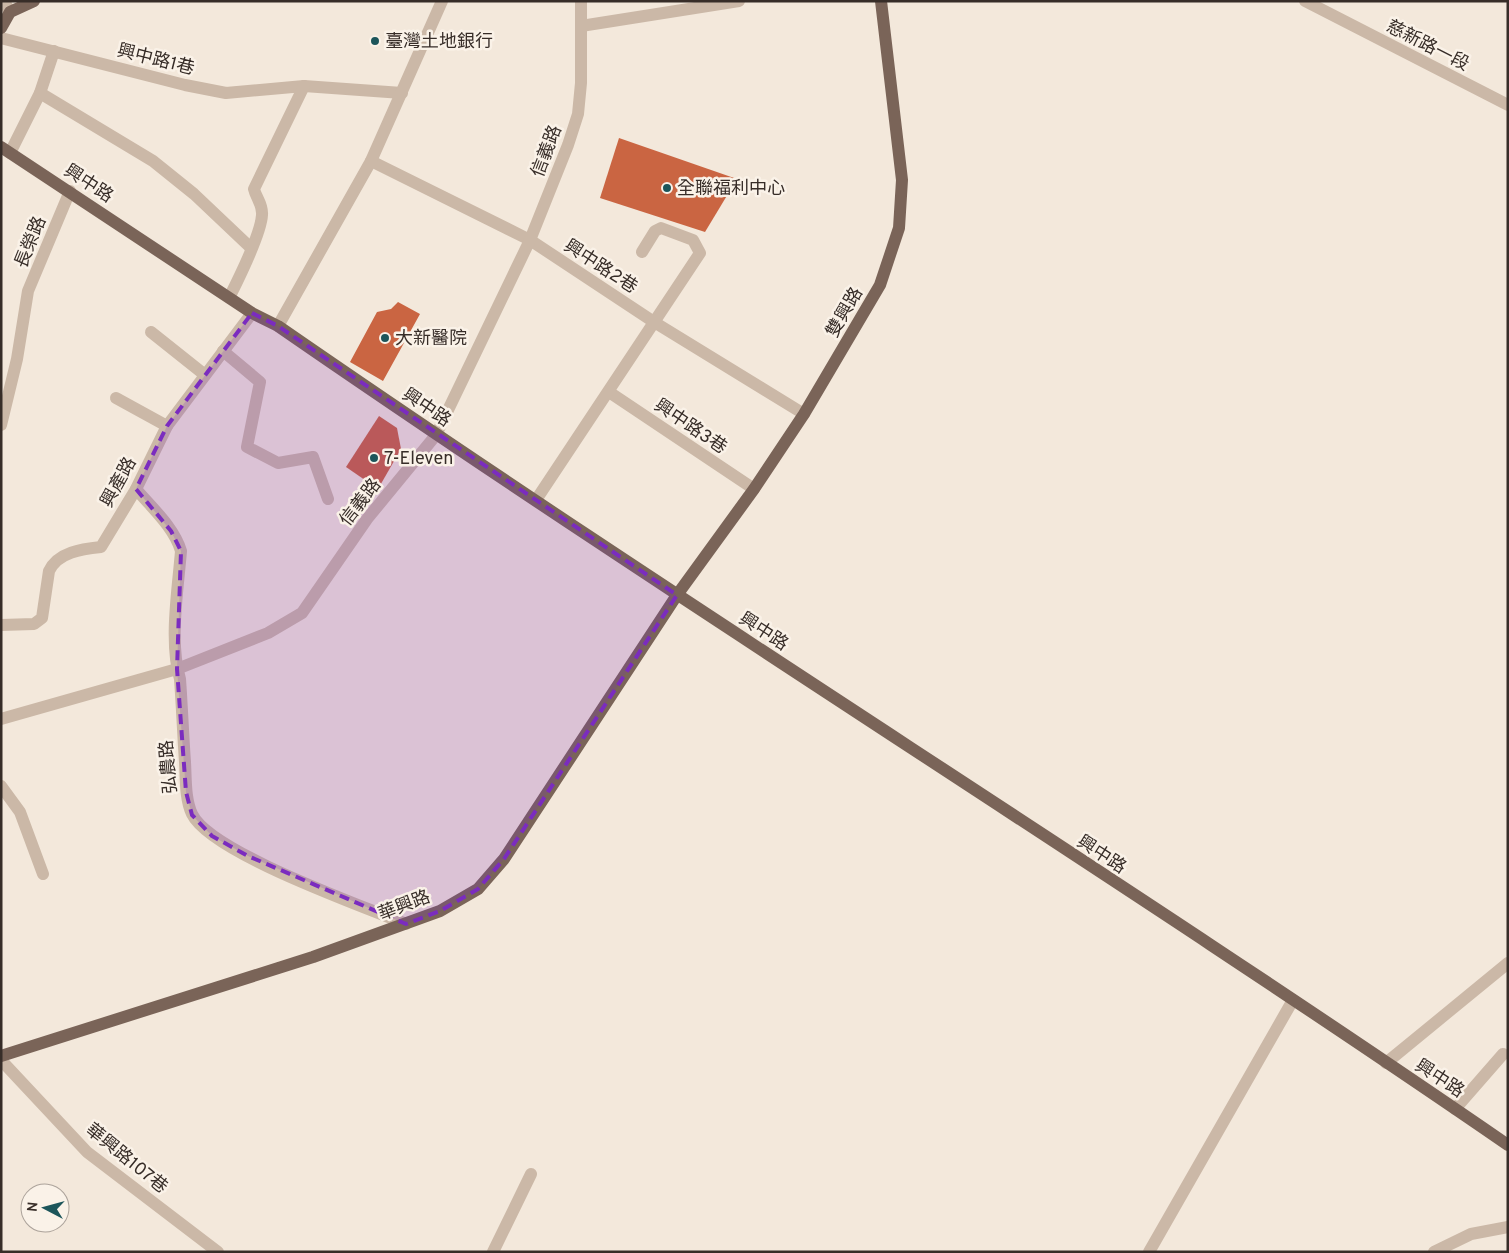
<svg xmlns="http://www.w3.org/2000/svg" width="1509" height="1253" font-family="Overpass,'Noto Sans TC',sans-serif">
  <rect width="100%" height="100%" fill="#f3e8db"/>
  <g fill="#ca6542">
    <polygon points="619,138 737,179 705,232 600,198"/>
    <polygon points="398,302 420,314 383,381 350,362 377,312 391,309"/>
    <polygon points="379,416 397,428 401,449 378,489 346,467"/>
  </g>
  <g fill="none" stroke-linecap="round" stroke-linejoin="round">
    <g stroke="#cbb8a7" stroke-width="12">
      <polyline points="4,1 10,12"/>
      <polyline points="1305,1 1508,105"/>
      <polyline points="581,26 739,1"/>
      <polyline points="1,38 185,85 226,93 304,86 402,93"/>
      <polyline points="40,93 153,161 194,194 251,248"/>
      <polyline points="10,153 40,93 54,51"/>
      <polyline points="371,161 530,240 654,322 804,414"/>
      <path d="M 230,296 C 239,278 261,234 262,215 C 263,204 256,198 254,189 L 304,86"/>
      <polyline points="278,326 371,161 442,1"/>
      <polyline points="151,332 205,375"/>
      <polyline points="223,351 260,382 247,447 278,463 313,457 328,499"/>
      <polyline points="609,392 754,489"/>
      <polyline points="116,398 167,426"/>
      <polyline points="1,425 17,359 28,291 70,191"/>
      <path d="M 136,489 C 151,507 174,527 181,551 C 178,589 169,642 180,679 C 182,706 183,734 185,762 C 186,779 185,799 192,814 C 211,853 363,906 406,924"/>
      <polyline points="536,500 700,253 693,240 661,228 655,231 642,252"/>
      <path d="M 1,625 L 34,624 L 42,618 L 49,571 C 58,552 82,549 101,547 L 136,489 L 167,426 L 252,313"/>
      <polyline points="1,719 177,669 268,633 302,613 367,519 436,435 530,240 568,145 578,114 581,83 581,1"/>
      <polyline points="1,786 20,812 43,874"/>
      <polyline points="1,1060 87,1152 218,1252"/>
      <polyline points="1386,1063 1508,963"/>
      <polyline points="1455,1109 1503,1054"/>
      <polyline points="493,1252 531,1174"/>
      <polyline points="1149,1252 1293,1000"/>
      <polyline points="1434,1252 1471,1234 1508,1227"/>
    </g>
    <g stroke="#7a6458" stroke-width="12">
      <polyline points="1,28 10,12 34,1"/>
      <path d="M 1,147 L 252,313 L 278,326 C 683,606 1102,866 1508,1145"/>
      <polyline points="1,1056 313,957 440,911 478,889 504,859 677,595 754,489 804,414 880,285 899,228 902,180 881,1"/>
    </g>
  </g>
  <path fill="#7b2cbf" fill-opacity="0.2" stroke="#7b2cbf" stroke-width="4" stroke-dasharray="10 6" stroke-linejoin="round" d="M 252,313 L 278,326 L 677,595 L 504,859 L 478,889 L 440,911 L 406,924 L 248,856 L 212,836 L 192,815 L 186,792 L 177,669 L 181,551 L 171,531 L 136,489 L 167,426 Z"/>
  <g fill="#1c555a" stroke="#faf2e8" stroke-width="2">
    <circle cx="375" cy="41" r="5"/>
    <circle cx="667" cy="188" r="5"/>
    <circle cx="385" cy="338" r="5"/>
    <circle cx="374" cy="458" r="5"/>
  </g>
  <g text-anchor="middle" stroke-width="5" stroke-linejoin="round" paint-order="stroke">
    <g font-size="18" fill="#372d28" stroke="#faf2e8" text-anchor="start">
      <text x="385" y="47">臺灣土地銀行</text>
      <text x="677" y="194">全聯福利中心</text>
      <text x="395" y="344">大新醫院</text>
      <text x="384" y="464">7-Eleven</text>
    </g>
    <g font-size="18" fill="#372d28" stroke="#faf2e8">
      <text transform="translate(1428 45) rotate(27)" y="6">慈新路一段</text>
      <text transform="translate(156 59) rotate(14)" y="6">興中路1巷</text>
      <text transform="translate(546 151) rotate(-69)" y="6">信義路</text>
      <text transform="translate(89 183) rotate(33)" y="6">興中路</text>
      <text transform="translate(30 242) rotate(-68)" y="6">長榮路</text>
      <text transform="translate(601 266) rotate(33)" y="6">興中路2巷</text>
      <text transform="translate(844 312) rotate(-60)" y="6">雙興路</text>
      <text transform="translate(427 407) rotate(34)" y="6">興中路</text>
      <text transform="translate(691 426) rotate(34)" y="6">興中路3巷</text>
      <text transform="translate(118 482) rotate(-61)" y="6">興產路</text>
      <text transform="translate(360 502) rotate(-52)" y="6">信義路</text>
      <text transform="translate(764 631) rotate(33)" y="6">興中路</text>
      <text transform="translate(168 767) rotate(-95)" y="6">弘農路</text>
      <text transform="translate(1102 854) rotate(33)" y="6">興中路</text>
      <text transform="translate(404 905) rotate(-21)" y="6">華興路</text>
      <text transform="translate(1440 1078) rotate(33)" y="6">興中路</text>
      <text transform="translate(127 1158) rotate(39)" y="6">華興路107巷</text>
    </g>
  </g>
  <rect width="1509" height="1253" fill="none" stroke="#372d28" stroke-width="5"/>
  <g transform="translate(45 1208) rotate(276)"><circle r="24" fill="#faf2e8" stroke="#aca39b"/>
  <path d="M0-4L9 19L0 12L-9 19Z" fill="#1c555a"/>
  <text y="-8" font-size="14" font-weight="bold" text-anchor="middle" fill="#372d28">N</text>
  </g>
</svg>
